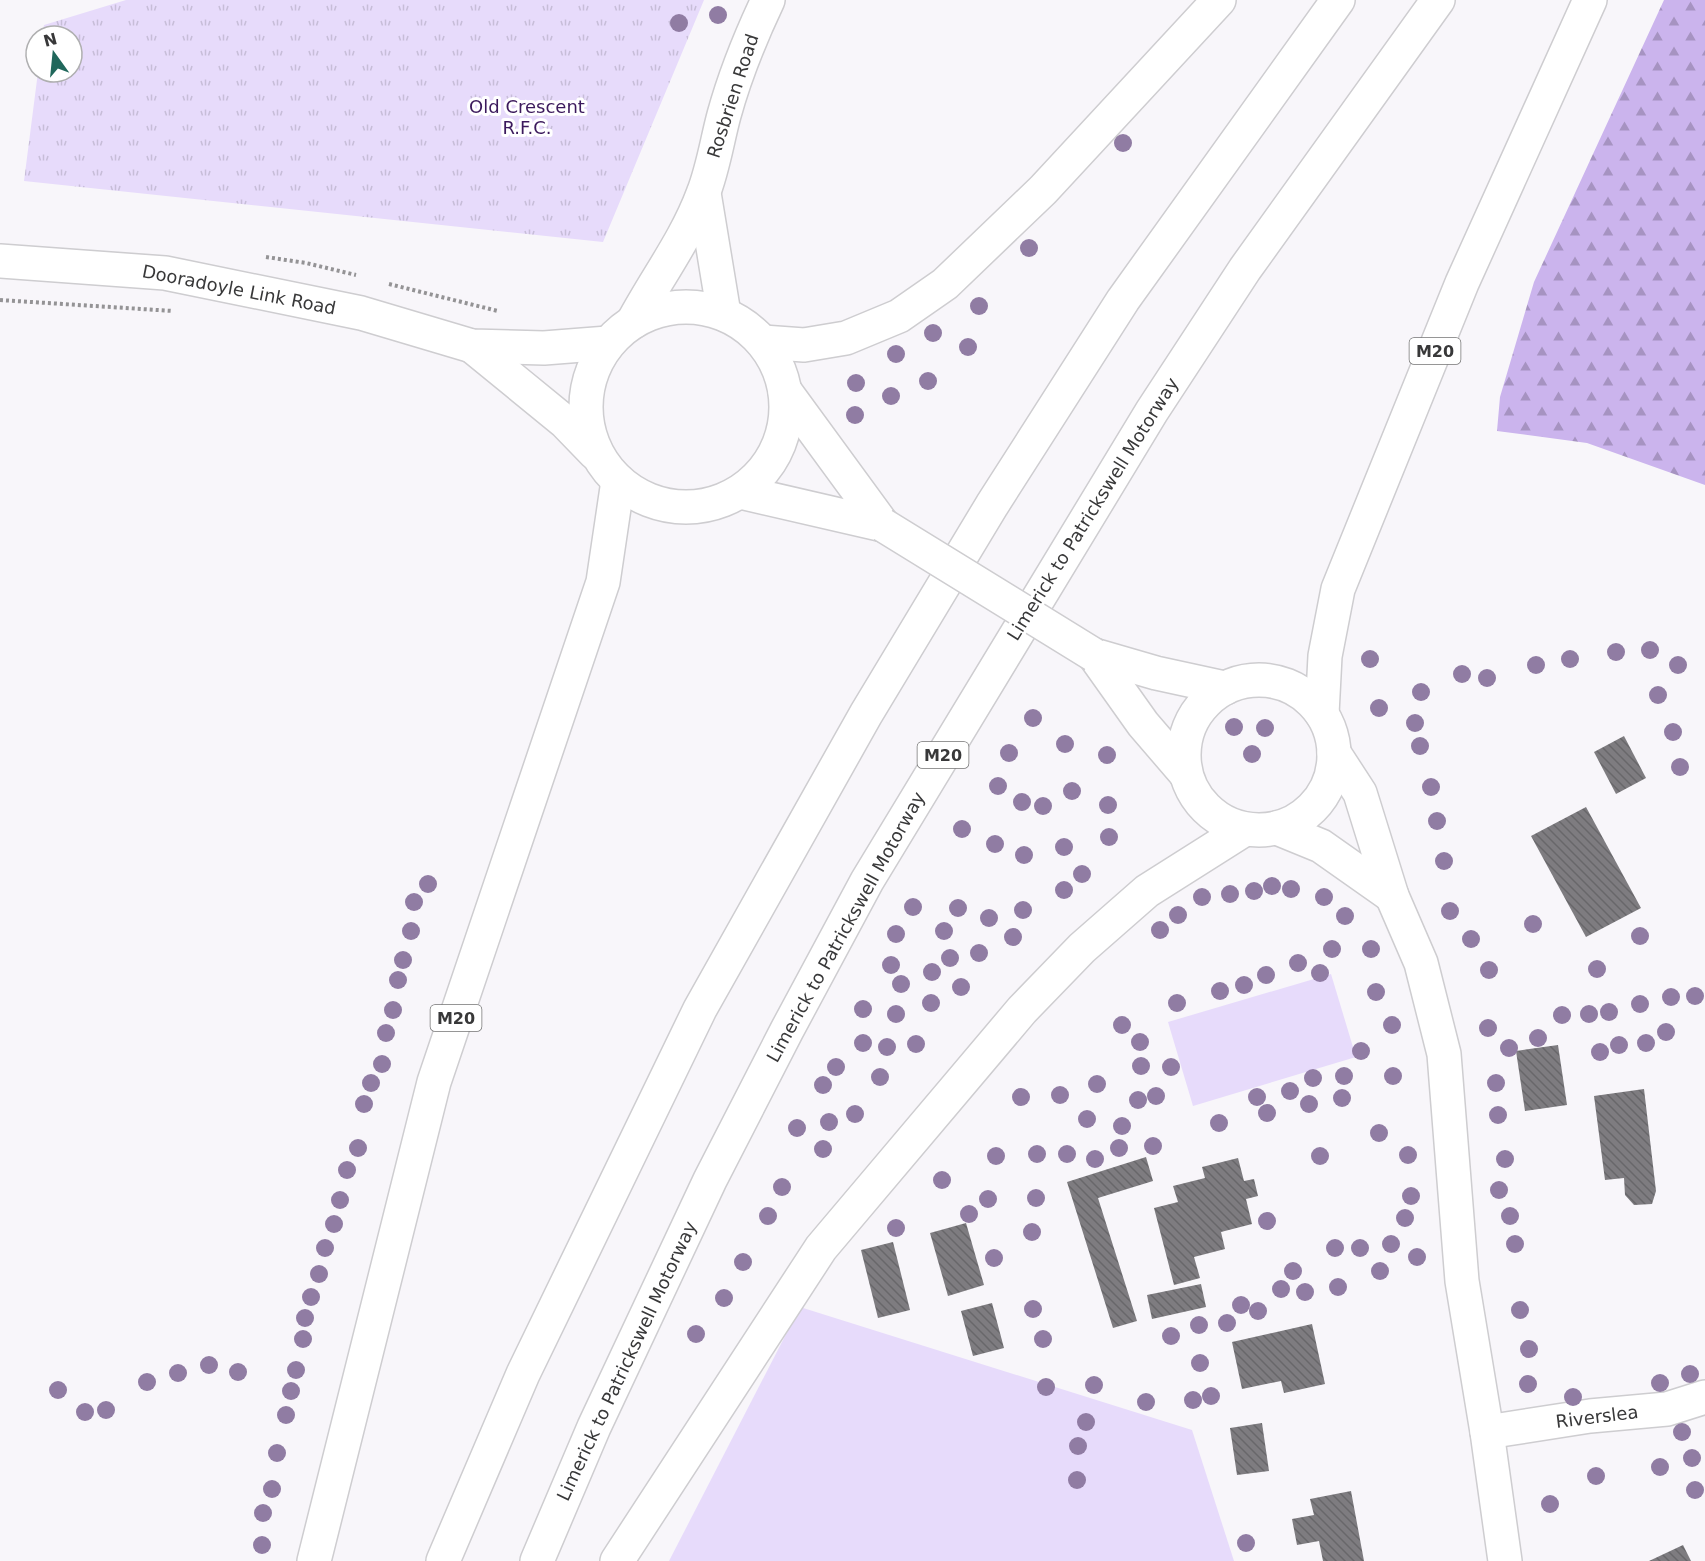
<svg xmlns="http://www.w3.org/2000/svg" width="1705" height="1561" font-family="'DejaVu Sans',sans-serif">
  <defs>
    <pattern id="forest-firs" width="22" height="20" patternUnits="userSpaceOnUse" patternTransform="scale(1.5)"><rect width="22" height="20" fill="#cbb4ed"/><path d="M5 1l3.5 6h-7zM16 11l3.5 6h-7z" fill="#a693c1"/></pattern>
    <pattern id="park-tufts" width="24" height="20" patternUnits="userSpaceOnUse" patternTransform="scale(1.5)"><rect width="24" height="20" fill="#e7dbfb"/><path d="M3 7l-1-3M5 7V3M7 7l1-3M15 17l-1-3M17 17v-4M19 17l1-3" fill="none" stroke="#c7bdd8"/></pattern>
    <pattern id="building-back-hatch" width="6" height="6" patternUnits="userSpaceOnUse" patternTransform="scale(1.5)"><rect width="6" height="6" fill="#7e7c80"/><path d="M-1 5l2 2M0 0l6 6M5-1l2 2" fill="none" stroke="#68676a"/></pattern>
  </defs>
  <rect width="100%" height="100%" fill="#f8f6fa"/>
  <g fill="#e7dbfb">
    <polygon points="1331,974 1356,1057 1193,1106 1168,1022"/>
    <polygon points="800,1307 1192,1430 1234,1561 669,1561"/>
  </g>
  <polygon fill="url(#forest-firs)" points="1664,0 1705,0 1705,485 1587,443 1497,431 1500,397 1534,282"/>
  <polygon fill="url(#park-tufts)" points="126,0 704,0 603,242 24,181 38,72 72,72 72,36 42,36 44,25"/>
  <g fill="url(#building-back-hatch)">
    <polygon points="1624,736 1646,778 1616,794 1594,752"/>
    <polygon points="1586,807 1641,908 1586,937 1531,836"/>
    <polygon points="1558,1045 1567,1105 1525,1111 1516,1051"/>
    <polygon points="1644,1089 1656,1191 1652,1204 1634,1205 1625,1195 1624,1178 1605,1180 1594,1096"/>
    <polygon points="1146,1157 1153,1181 1098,1198 1137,1321 1113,1328 1067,1182"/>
    <polygon points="1238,1158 1244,1181 1254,1179 1258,1196 1246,1199 1252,1224 1221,1232 1225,1249 1194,1257 1200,1278 1174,1285 1154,1208 1178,1202 1173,1186 1205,1178 1202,1167"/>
    <polygon points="966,1223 984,1285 948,1296 930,1233"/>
    <polygon points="893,1242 910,1310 878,1318 861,1250"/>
    <polygon points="1201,1284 1206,1307 1152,1319 1147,1295"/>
    <polygon points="992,1303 1004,1348 973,1356 961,1311"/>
    <polygon points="1312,1324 1325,1384 1284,1393 1281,1381 1242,1389 1232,1342"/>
    <polygon points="1262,1423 1269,1471 1237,1475 1230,1428"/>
    <polygon points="1351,1491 1364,1561 1323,1561 1319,1541 1297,1545 1292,1519 1314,1515 1310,1499"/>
    <polygon points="1683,1545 1691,1561 1649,1561"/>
  </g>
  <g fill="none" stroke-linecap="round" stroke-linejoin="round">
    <defs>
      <polyline id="street" points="1487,1432 1590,1416 1667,1409 1705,1397"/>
      <g id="secondary">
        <polyline points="704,193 724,314"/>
        <polyline points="0,261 165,273 361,313 472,346 544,348 608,343"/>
        <circle cx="686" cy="407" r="100"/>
        <path d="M 633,322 C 656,279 686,240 703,194 C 713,169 717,141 724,115 C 735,75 750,38 768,0"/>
        <polyline points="472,346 565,422 595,453"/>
        <polyline points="785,391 883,525"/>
        <polyline points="740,492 883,525"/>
        <polyline points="1094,655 1143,724 1186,774"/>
        <polyline points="1094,655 1156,673 1225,688"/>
        <circle cx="1259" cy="755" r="75"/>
        <polyline points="1334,753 1360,793 1392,896 1421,963 1444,1054 1462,1281 1487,1432 1505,1561"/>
        <polyline points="1277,828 1321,846 1392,896"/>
      </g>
      <g id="highway">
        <polyline points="763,342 804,345 846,338 899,316 945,284 1043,190 1219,0"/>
        <polyline points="1322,714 1325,656 1338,589 1462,283 1590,0"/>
        <polyline points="314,1561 434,1082 603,582 618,481"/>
        <polyline points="443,1561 523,1374 700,1009 866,714 992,505 1123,300 1338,0"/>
        <polyline points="537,1561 594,1427 710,1180 787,1030 867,881 1152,411 1245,269 1438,0"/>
        <polyline points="617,1561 821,1248 1022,1010 1082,948 1147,891 1245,829"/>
      </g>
    </defs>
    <use href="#street" stroke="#cecdd0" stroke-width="36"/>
    <use href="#secondary" stroke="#cecdd0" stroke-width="36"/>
    <use href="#highway" stroke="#cecdd0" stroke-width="36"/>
    <g stroke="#949395" stroke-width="4" stroke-dasharray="3 3" stroke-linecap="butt">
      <polyline points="266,257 306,263 356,275"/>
      <polyline points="389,284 498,311"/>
      <polyline points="0,300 173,311"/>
    </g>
    <use href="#street" stroke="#fff" stroke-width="33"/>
    <use href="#secondary" stroke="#fff" stroke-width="33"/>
    <use href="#highway" stroke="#fff" stroke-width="33"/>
    <defs>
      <polyline id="secondary-bridge" points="883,525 1094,655"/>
    </defs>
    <use href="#secondary-bridge" stroke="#cecdd0" stroke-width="36" stroke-linecap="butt"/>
    <use href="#secondary-bridge" stroke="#fff" stroke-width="33"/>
  </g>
  <g fill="#907ca3">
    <circle cx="718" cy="15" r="9"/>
    <circle cx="679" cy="23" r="9"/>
    <circle cx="1123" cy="143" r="9"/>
    <circle cx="1029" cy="248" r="9"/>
    <circle cx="979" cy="306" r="9"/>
    <circle cx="933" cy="333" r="9"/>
    <circle cx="968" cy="347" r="9"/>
    <circle cx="896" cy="354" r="9"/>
    <circle cx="928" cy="381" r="9"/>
    <circle cx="856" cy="383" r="9"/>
    <circle cx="891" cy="396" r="9"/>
    <circle cx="855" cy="415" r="9"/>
    <circle cx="1650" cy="650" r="9"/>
    <circle cx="1616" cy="652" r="9"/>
    <circle cx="1370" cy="659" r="9"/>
    <circle cx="1570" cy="659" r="9"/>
    <circle cx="1536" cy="665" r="9"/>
    <circle cx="1678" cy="665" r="9"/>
    <circle cx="1462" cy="674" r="9"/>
    <circle cx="1487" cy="678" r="9"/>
    <circle cx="1421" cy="692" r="9"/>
    <circle cx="1658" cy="695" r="9"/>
    <circle cx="1379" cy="708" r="9"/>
    <circle cx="1033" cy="718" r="9"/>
    <circle cx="1415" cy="723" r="9"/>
    <circle cx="1234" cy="727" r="9"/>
    <circle cx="1265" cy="728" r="9"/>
    <circle cx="1673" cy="732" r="9"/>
    <circle cx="1065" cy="744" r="9"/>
    <circle cx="1420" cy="746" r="9"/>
    <circle cx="1009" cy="753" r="9"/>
    <circle cx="1252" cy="754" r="9"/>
    <circle cx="1107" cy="755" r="9"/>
    <circle cx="1680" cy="767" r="9"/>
    <circle cx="998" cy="786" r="9"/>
    <circle cx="1431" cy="787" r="9"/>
    <circle cx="1072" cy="791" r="9"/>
    <circle cx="1022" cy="802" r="9"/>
    <circle cx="1108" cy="805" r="9"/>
    <circle cx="1043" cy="806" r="9"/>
    <circle cx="1437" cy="821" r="9"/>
    <circle cx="962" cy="829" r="9"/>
    <circle cx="1109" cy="837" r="9"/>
    <circle cx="995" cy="844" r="9"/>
    <circle cx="1064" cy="847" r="9"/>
    <circle cx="1024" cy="855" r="9"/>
    <circle cx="1444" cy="861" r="9"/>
    <circle cx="1082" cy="874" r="9"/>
    <circle cx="428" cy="884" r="9"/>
    <circle cx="1272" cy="886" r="9"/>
    <circle cx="1291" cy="889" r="9"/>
    <circle cx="1064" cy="890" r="9"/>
    <circle cx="1254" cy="891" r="9"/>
    <circle cx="1230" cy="894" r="9"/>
    <circle cx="1202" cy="897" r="9"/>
    <circle cx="1324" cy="897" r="9"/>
    <circle cx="414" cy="902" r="9"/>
    <circle cx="913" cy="907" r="9"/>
    <circle cx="958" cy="908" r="9"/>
    <circle cx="1023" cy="910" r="9"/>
    <circle cx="1450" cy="911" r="9"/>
    <circle cx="1178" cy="915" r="9"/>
    <circle cx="1345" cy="916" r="9"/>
    <circle cx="989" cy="918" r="9"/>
    <circle cx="1533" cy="924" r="9"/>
    <circle cx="1160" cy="930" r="9"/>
    <circle cx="411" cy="931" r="9"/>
    <circle cx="944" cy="931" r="9"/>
    <circle cx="896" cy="934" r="9"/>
    <circle cx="1640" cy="936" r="9"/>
    <circle cx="1013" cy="937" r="9"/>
    <circle cx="1471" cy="939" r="9"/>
    <circle cx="1332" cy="949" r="9"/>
    <circle cx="1371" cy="949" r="9"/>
    <circle cx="979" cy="953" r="9"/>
    <circle cx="950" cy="958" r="9"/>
    <circle cx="403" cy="960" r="9"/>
    <circle cx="1298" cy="963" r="9"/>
    <circle cx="891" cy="965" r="9"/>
    <circle cx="1597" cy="969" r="9"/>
    <circle cx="1489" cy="970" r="9"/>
    <circle cx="932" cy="972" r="9"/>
    <circle cx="1320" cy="973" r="9"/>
    <circle cx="1266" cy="975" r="9"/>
    <circle cx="398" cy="980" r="9"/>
    <circle cx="901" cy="984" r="9"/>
    <circle cx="1244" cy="985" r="9"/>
    <circle cx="961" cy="987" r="9"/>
    <circle cx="1220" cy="991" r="9"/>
    <circle cx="1376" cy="992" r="9"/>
    <circle cx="1695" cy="996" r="9"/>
    <circle cx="1671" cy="997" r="9"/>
    <circle cx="931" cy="1003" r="9"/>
    <circle cx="1177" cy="1003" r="9"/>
    <circle cx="1640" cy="1004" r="9"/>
    <circle cx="863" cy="1009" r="9"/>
    <circle cx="393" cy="1010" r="9"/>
    <circle cx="1609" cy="1012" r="9"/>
    <circle cx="896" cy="1014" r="9"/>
    <circle cx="1589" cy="1014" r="9"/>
    <circle cx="1562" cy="1015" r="9"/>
    <circle cx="1122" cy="1025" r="9"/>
    <circle cx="1392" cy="1025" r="9"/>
    <circle cx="1488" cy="1028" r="9"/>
    <circle cx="1666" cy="1032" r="9"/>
    <circle cx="386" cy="1033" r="9"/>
    <circle cx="1538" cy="1038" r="9"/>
    <circle cx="1140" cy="1042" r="9"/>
    <circle cx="863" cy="1043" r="9"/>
    <circle cx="1646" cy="1043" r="9"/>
    <circle cx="916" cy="1044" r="9"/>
    <circle cx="1619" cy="1045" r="9"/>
    <circle cx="887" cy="1047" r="9"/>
    <circle cx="1509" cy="1048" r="9"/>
    <circle cx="1361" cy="1051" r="9"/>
    <circle cx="1600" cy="1052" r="9"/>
    <circle cx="382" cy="1064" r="9"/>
    <circle cx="1141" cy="1066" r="9"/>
    <circle cx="836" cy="1067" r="9"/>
    <circle cx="1171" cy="1067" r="9"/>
    <circle cx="1344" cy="1076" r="9"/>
    <circle cx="1393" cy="1076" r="9"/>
    <circle cx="880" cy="1077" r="9"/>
    <circle cx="1313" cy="1078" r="9"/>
    <circle cx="371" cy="1083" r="9"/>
    <circle cx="1496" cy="1083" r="9"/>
    <circle cx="1097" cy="1084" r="9"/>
    <circle cx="823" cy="1085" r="9"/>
    <circle cx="1290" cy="1091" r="9"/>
    <circle cx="1060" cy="1095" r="9"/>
    <circle cx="1156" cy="1096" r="9"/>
    <circle cx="1021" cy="1097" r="9"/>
    <circle cx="1257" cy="1097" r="9"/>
    <circle cx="1342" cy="1098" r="9"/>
    <circle cx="1138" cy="1100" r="9"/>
    <circle cx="364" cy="1104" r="9"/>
    <circle cx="1309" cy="1104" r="9"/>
    <circle cx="1267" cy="1113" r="9"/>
    <circle cx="855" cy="1114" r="9"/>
    <circle cx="1498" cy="1115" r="9"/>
    <circle cx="1087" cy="1119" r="9"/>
    <circle cx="829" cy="1122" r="9"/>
    <circle cx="1219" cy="1123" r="9"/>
    <circle cx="1122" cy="1126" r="9"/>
    <circle cx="797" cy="1128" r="9"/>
    <circle cx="1379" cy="1133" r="9"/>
    <circle cx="1153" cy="1146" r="9"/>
    <circle cx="358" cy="1148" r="9"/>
    <circle cx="1119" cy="1148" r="9"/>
    <circle cx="823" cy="1149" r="9"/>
    <circle cx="1037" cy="1154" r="9"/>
    <circle cx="1067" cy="1154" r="9"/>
    <circle cx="1408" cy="1155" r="9"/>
    <circle cx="996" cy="1156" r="9"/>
    <circle cx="1320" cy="1156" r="9"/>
    <circle cx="1095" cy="1159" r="9"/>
    <circle cx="1505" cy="1159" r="9"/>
    <circle cx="347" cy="1170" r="9"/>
    <circle cx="942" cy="1180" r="9"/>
    <circle cx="782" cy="1187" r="9"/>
    <circle cx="1499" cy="1190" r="9"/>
    <circle cx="1411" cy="1196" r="9"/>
    <circle cx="1036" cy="1198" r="9"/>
    <circle cx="988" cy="1199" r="9"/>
    <circle cx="340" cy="1200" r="9"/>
    <circle cx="969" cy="1214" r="9"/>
    <circle cx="768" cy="1216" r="9"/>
    <circle cx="1510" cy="1216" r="9"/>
    <circle cx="1405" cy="1218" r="9"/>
    <circle cx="1267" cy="1221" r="9"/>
    <circle cx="334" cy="1224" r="9"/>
    <circle cx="896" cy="1228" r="9"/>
    <circle cx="1032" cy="1232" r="9"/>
    <circle cx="1391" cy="1244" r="9"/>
    <circle cx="1515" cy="1244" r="9"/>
    <circle cx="325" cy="1248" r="9"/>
    <circle cx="1335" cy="1248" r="9"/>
    <circle cx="1360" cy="1248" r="9"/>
    <circle cx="1417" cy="1257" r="9"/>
    <circle cx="994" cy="1258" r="9"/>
    <circle cx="743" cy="1262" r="9"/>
    <circle cx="1293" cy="1271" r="9"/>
    <circle cx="1380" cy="1271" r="9"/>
    <circle cx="319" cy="1274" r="9"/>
    <circle cx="1338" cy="1287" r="9"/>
    <circle cx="1281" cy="1289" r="9"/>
    <circle cx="1305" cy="1292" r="9"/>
    <circle cx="311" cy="1297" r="9"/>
    <circle cx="724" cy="1298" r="9"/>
    <circle cx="1241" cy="1305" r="9"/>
    <circle cx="1033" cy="1309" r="9"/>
    <circle cx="1520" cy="1310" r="9"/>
    <circle cx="1258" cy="1311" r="9"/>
    <circle cx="305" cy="1318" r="9"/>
    <circle cx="1227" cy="1323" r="9"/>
    <circle cx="1199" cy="1325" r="9"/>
    <circle cx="696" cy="1334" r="9"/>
    <circle cx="1171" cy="1336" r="9"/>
    <circle cx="303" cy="1339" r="9"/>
    <circle cx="1043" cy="1339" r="9"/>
    <circle cx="1529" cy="1349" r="9"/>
    <circle cx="1200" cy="1363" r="9"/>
    <circle cx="209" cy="1365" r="9"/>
    <circle cx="296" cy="1370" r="9"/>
    <circle cx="238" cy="1372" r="9"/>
    <circle cx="178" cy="1373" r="9"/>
    <circle cx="1690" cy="1374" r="9"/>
    <circle cx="147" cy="1382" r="9"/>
    <circle cx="1660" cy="1383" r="9"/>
    <circle cx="1528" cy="1384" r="9"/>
    <circle cx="1094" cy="1385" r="9"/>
    <circle cx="1046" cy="1387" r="9"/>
    <circle cx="58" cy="1390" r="9"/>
    <circle cx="291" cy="1391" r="9"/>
    <circle cx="1211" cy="1396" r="9"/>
    <circle cx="1573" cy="1397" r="9"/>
    <circle cx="1193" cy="1400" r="9"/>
    <circle cx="1146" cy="1402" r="9"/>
    <circle cx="106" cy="1410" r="9"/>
    <circle cx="85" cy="1412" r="9"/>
    <circle cx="286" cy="1415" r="9"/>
    <circle cx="1086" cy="1422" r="9"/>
    <circle cx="1682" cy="1432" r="9"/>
    <circle cx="1078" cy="1446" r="9"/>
    <circle cx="277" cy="1453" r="9"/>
    <circle cx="1692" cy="1458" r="9"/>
    <circle cx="1660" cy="1467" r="9"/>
    <circle cx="1596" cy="1476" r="9"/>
    <circle cx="1077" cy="1480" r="9"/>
    <circle cx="272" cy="1489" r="9"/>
    <circle cx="1695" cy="1490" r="9"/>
    <circle cx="1550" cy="1504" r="9"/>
    <circle cx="263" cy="1513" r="9"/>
    <circle cx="1246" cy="1543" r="9"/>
    <circle cx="262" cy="1545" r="9"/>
  </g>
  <g text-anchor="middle" stroke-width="6" stroke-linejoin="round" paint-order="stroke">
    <g fill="#fff" stroke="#747474" stroke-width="1.5">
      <rect x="1409.5" y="338" width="51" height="26" rx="4.5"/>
      <rect x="917.5" y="742" width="51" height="26" rx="4.5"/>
      <rect x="430.5" y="1005" width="51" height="26" rx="4.5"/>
    </g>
    <g font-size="16" font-weight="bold" fill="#383839">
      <text x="1435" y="357">M20</text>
      <text x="943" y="761">M20</text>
      <text x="456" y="1024">M20</text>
    </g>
    <g font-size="18" fill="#383839" stroke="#fff">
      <text transform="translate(733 96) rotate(-72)" y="6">Rosbrien Road</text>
      <text transform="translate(239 290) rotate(11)" y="6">Dooradoyle Link Road</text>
      <text transform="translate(1093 509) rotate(-58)" y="6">Limerick to Patrickswell Motorway</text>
      <text transform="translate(846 927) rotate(-61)" y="6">Limerick to Patrickswell Motorway</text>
      <text transform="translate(627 1361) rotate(-65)" y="6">Limerick to Patrickswell Motorway</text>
      <text transform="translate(1597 1417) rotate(-7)" y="6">Riverslea</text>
    </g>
    <g font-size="18" fill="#3b195c" stroke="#fff">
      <text x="527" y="113">Old Crescent<tspan x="527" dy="21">R.F.C.</tspan></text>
    </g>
  </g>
  <g transform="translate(54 54) rotate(345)"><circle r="28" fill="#ffffff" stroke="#afafb0" stroke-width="1.5"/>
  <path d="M0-4.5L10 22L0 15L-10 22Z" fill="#20675b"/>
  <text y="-9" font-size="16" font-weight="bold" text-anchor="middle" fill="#383839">N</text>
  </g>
</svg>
